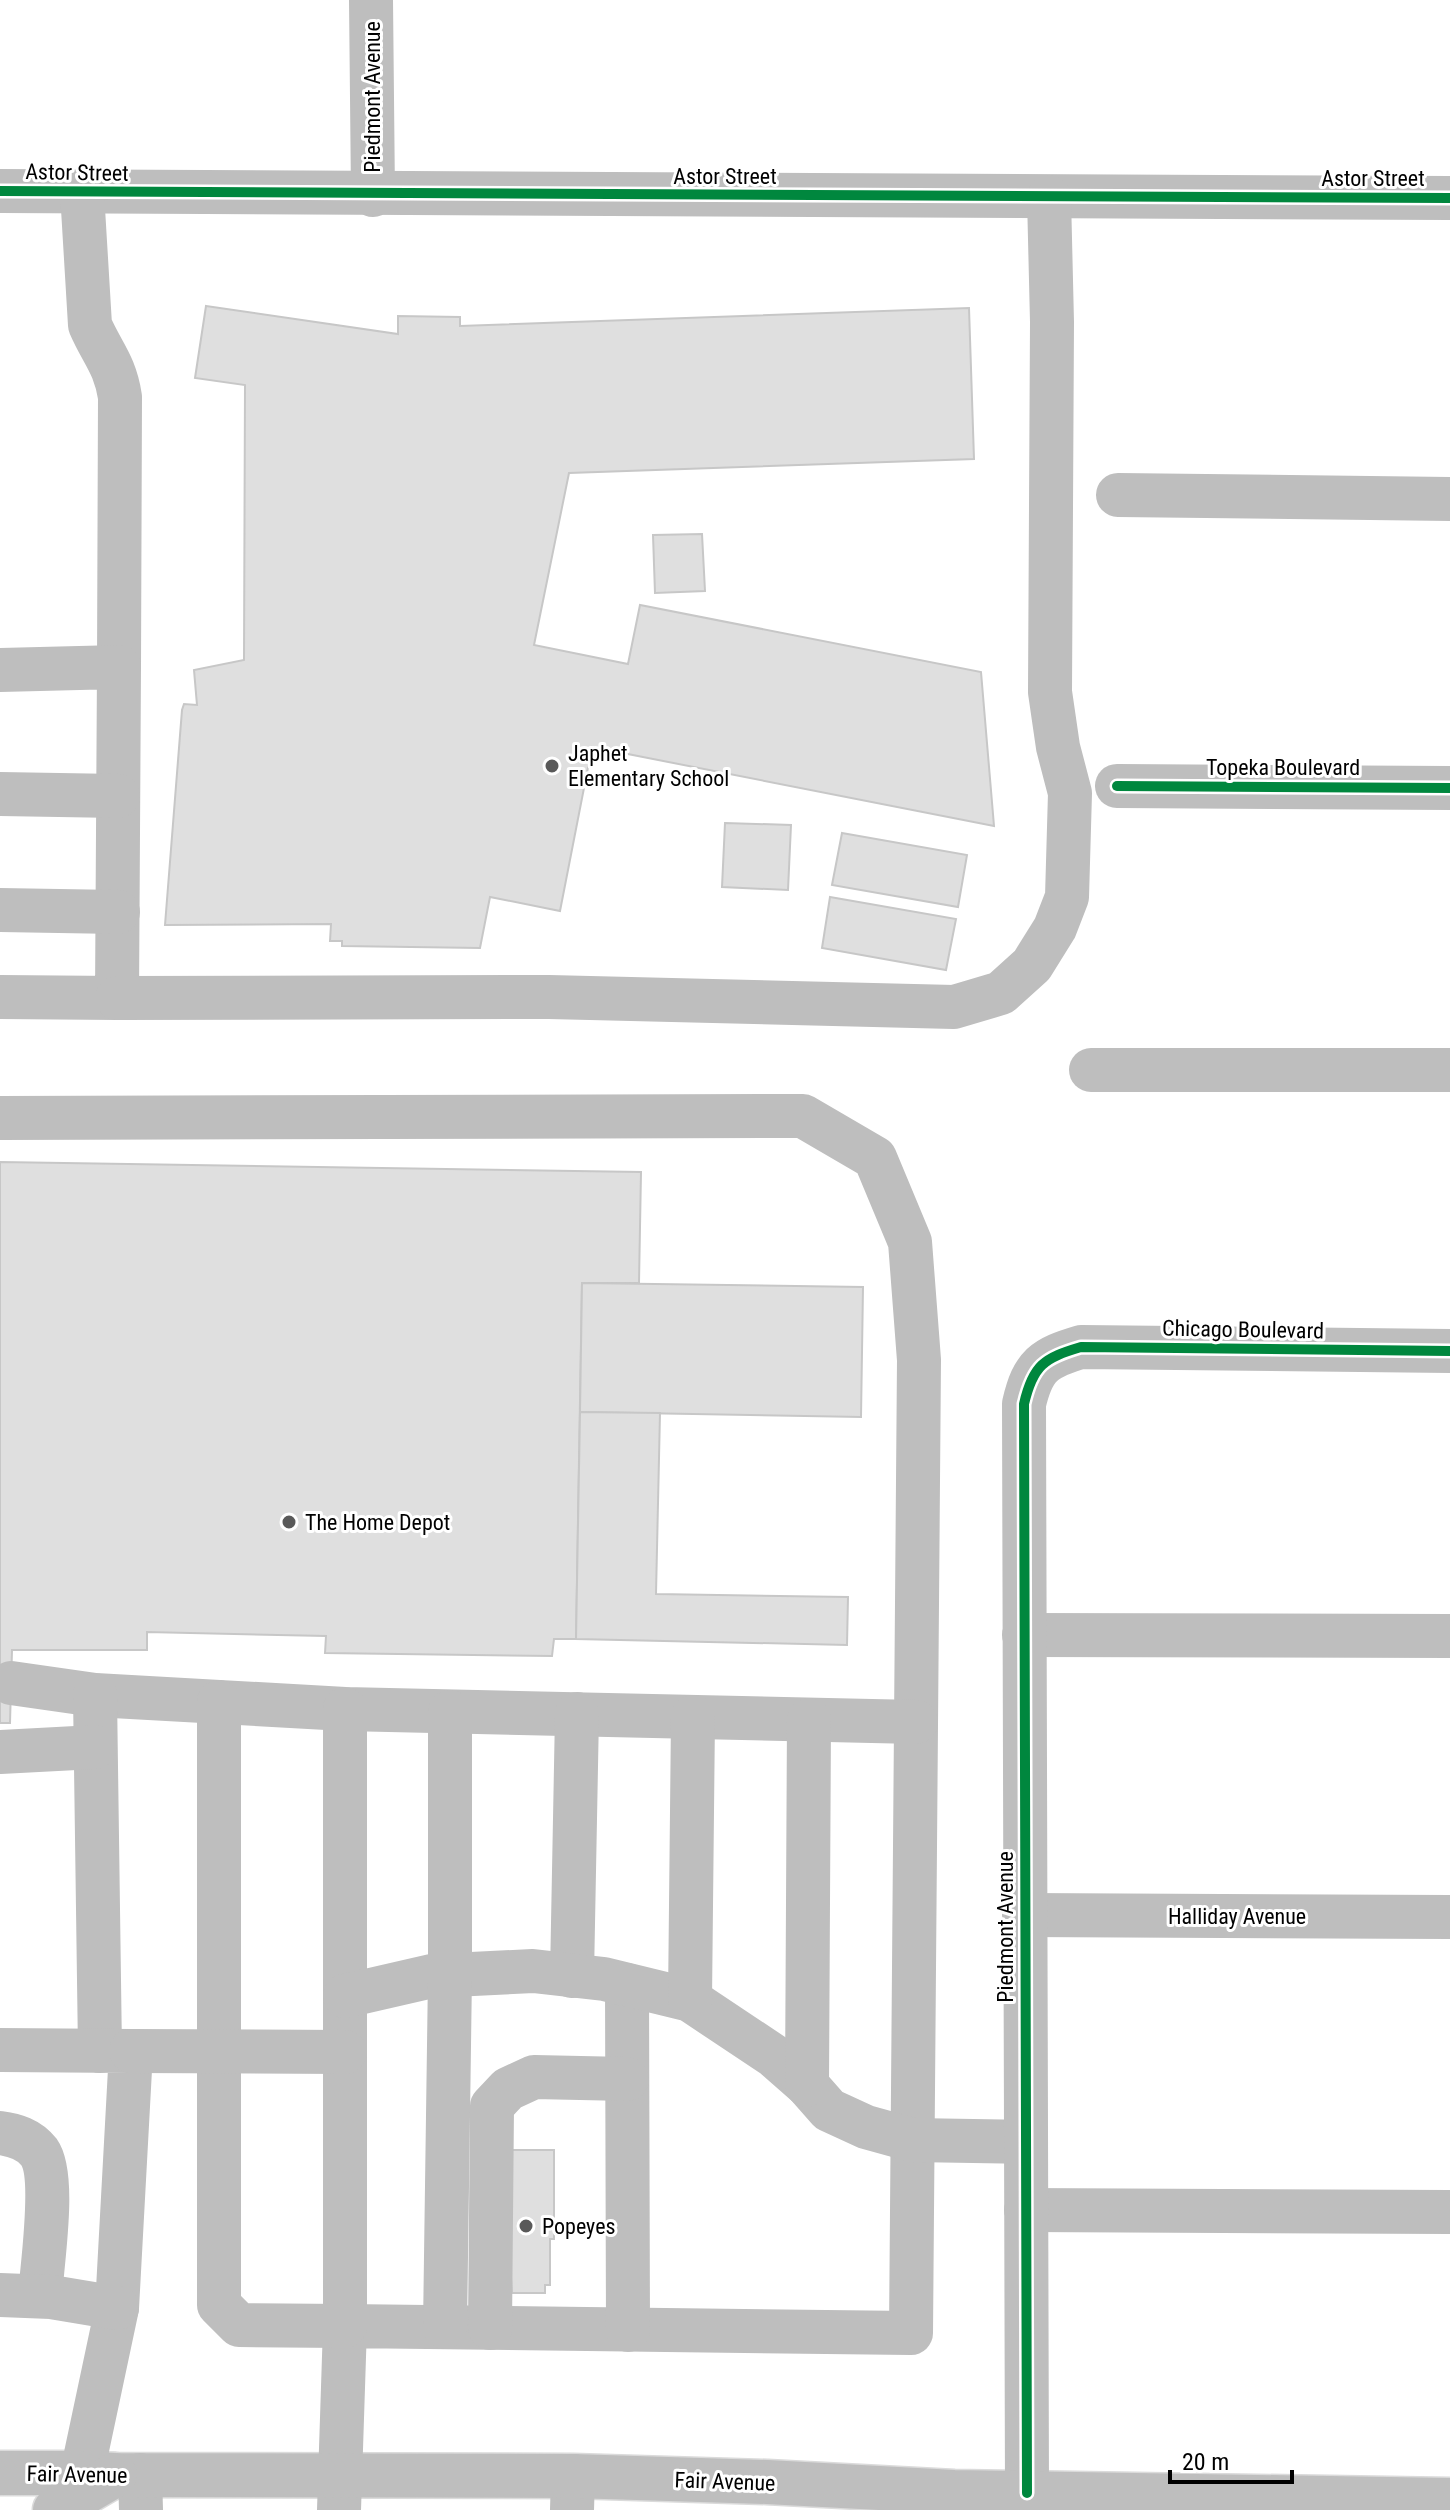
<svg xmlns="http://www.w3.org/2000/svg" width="1450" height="2510" font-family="'Roboto Condensed',sans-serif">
  <rect width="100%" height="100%" fill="#fff"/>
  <g fill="#dfdfdf" stroke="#c7c7c7" stroke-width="2">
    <polygon points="206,306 398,334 398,316 460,317 460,326 969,308 974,459 569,473 534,645 628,664 640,605 981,672 994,826 592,747 560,911 490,897 480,948 342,946 342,941 330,941 331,924 165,925 182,710 184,704 197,705 194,670 244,660 245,385 195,378"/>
    <polygon points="702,534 705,591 655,593 653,535"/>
    <polygon points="725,823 791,825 788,890 722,887"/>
    <polygon points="842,833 967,855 958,907 832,885"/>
    <polygon points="830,897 956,919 946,970 822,948"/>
    <polygon points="0,1162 641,1172 639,1283 582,1283 576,1639 554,1639 552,1656 325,1653 326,1636 147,1632 147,1650 12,1650 10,1723 0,1723"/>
    <polygon points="582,1283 863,1287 861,1417 580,1412"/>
    <polygon points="580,1412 660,1413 656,1594 848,1597 847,1645 576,1639"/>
    <polygon points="503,2150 554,2150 554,2239 550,2239 550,2285 545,2285 545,2293 512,2293"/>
  </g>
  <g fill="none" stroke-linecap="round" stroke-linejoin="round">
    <defs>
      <polyline id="major" points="0,2473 82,2473 115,2475 573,2476 767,2482 954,2492 1450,2500"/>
      <polyline id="highway" points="55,2510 115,2475"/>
    </defs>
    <use href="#major" stroke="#dbdbdb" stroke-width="47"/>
    <use href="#highway" stroke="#dbdbdb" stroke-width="47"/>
    <g stroke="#bebebe" stroke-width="44">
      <polyline points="371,0 373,195"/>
      <polyline points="0,191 1450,198"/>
      <path d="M 82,192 L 90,325 C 102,353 115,364 120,397 L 119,667"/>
      <polyline points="1118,495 1450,499"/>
      <polyline points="0,670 119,667 117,998 0,997"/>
      <polyline points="1117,786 1450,788"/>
      <polyline points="0,794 118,796"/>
      <polyline points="0,910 118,912"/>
      <polyline points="117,998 549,997 954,1007 1001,993 1032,965 1055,928 1067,897 1070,793 1058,747 1050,692 1052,322 1049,197"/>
      <polyline points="1091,1070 1450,1070"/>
      <polyline points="0,1118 803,1116 875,1158 910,1242 919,1360 911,2333 345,2326 339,2510"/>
      <polyline points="1024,1635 1450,1636"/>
      <polyline points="11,1683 95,1695 345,1709 916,1722"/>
      <polyline points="95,1695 100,2051"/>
      <polyline points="219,1702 219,2305 239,2325 345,2326 345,1709"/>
      <polyline points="0,1752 95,1747"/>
      <polyline points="1024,1915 1450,1917"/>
      <polyline points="572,1976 577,1714"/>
      <polyline points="627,1985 628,2330"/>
      <polyline points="345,1996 432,1976 533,1971 604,1979 690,2000 774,2056 807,2085 829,2110 866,2127 913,2140 1026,2142"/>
      <polyline points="690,2000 693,1717"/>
      <polyline points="0,2050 131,2051 117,2308 82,2473"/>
      <polyline points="131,2051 345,2052"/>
      <polyline points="807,2085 809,1720"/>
      <path d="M 0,2133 C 15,2135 29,2139 39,2152 C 56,2176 42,2264 40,2296"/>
      <polyline points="1026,2210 1450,2212"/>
      <polyline points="0,2295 51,2297 117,2308"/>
      <polyline points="445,2327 450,1975 450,1712"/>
      <polyline points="490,2328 492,2106 508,2089 534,2077 627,2079"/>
      <polyline points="140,2475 141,2510"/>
      <path d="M 1027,2493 L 1024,1404 C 1033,1365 1044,1358 1081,1347 L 1450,1351"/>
      <polyline points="572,2510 573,2476"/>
    </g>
    <use href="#major" stroke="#bebebe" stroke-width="44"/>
    <use href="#highway" stroke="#bebebe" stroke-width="44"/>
    <defs>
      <g id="cycleway">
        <polyline points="0,191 1450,198"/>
        <polyline points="1117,786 1450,788"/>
        <path d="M 1027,2493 L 1024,1404 C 1033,1365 1044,1358 1081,1347 L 1450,1351"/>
      </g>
    </defs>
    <use href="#cycleway" stroke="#fff" stroke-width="15"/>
    <use href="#cycleway" stroke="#00873e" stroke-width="10"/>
  </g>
  <g fill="#595959" stroke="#fff" stroke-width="3">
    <circle cx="552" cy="766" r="8"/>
    <circle cx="289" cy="1522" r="8"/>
    <circle cx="526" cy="2226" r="8"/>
  </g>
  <g text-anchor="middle" stroke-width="6" stroke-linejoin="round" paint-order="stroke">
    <g font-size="22" fill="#000" stroke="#fff">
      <text transform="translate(372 97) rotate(-90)" y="8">Piedmont Avenue</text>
      <text transform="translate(77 172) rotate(1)" y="8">Astor Street</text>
      <text x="725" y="184">Astor Street</text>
      <text x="1373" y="186">Astor Street</text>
      <text x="1283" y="775">Topeka Boulevard</text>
      <text transform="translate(1243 1329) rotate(1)" y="8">Chicago Boulevard</text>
      <text x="1237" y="1924">Halliday Avenue</text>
      <text transform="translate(1005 1927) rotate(-90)" y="8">Piedmont Avenue</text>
      <text transform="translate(77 2474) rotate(1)" y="8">Fair Avenue</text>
      <text transform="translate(725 2481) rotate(2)" y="8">Fair Avenue</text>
    </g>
    <g font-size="22" fill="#000" stroke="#fff" text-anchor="start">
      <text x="568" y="761">Japhet<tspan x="568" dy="25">Elementary School</tspan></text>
      <text x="305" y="1530">The Home Depot</text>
      <text x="542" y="2234">Popeyes</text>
    </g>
  </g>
  <path d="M1170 2470v12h122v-12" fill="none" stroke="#000000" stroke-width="4"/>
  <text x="1182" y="2470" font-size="24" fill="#000000" stroke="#ffffff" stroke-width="6" paint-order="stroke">20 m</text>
</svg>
